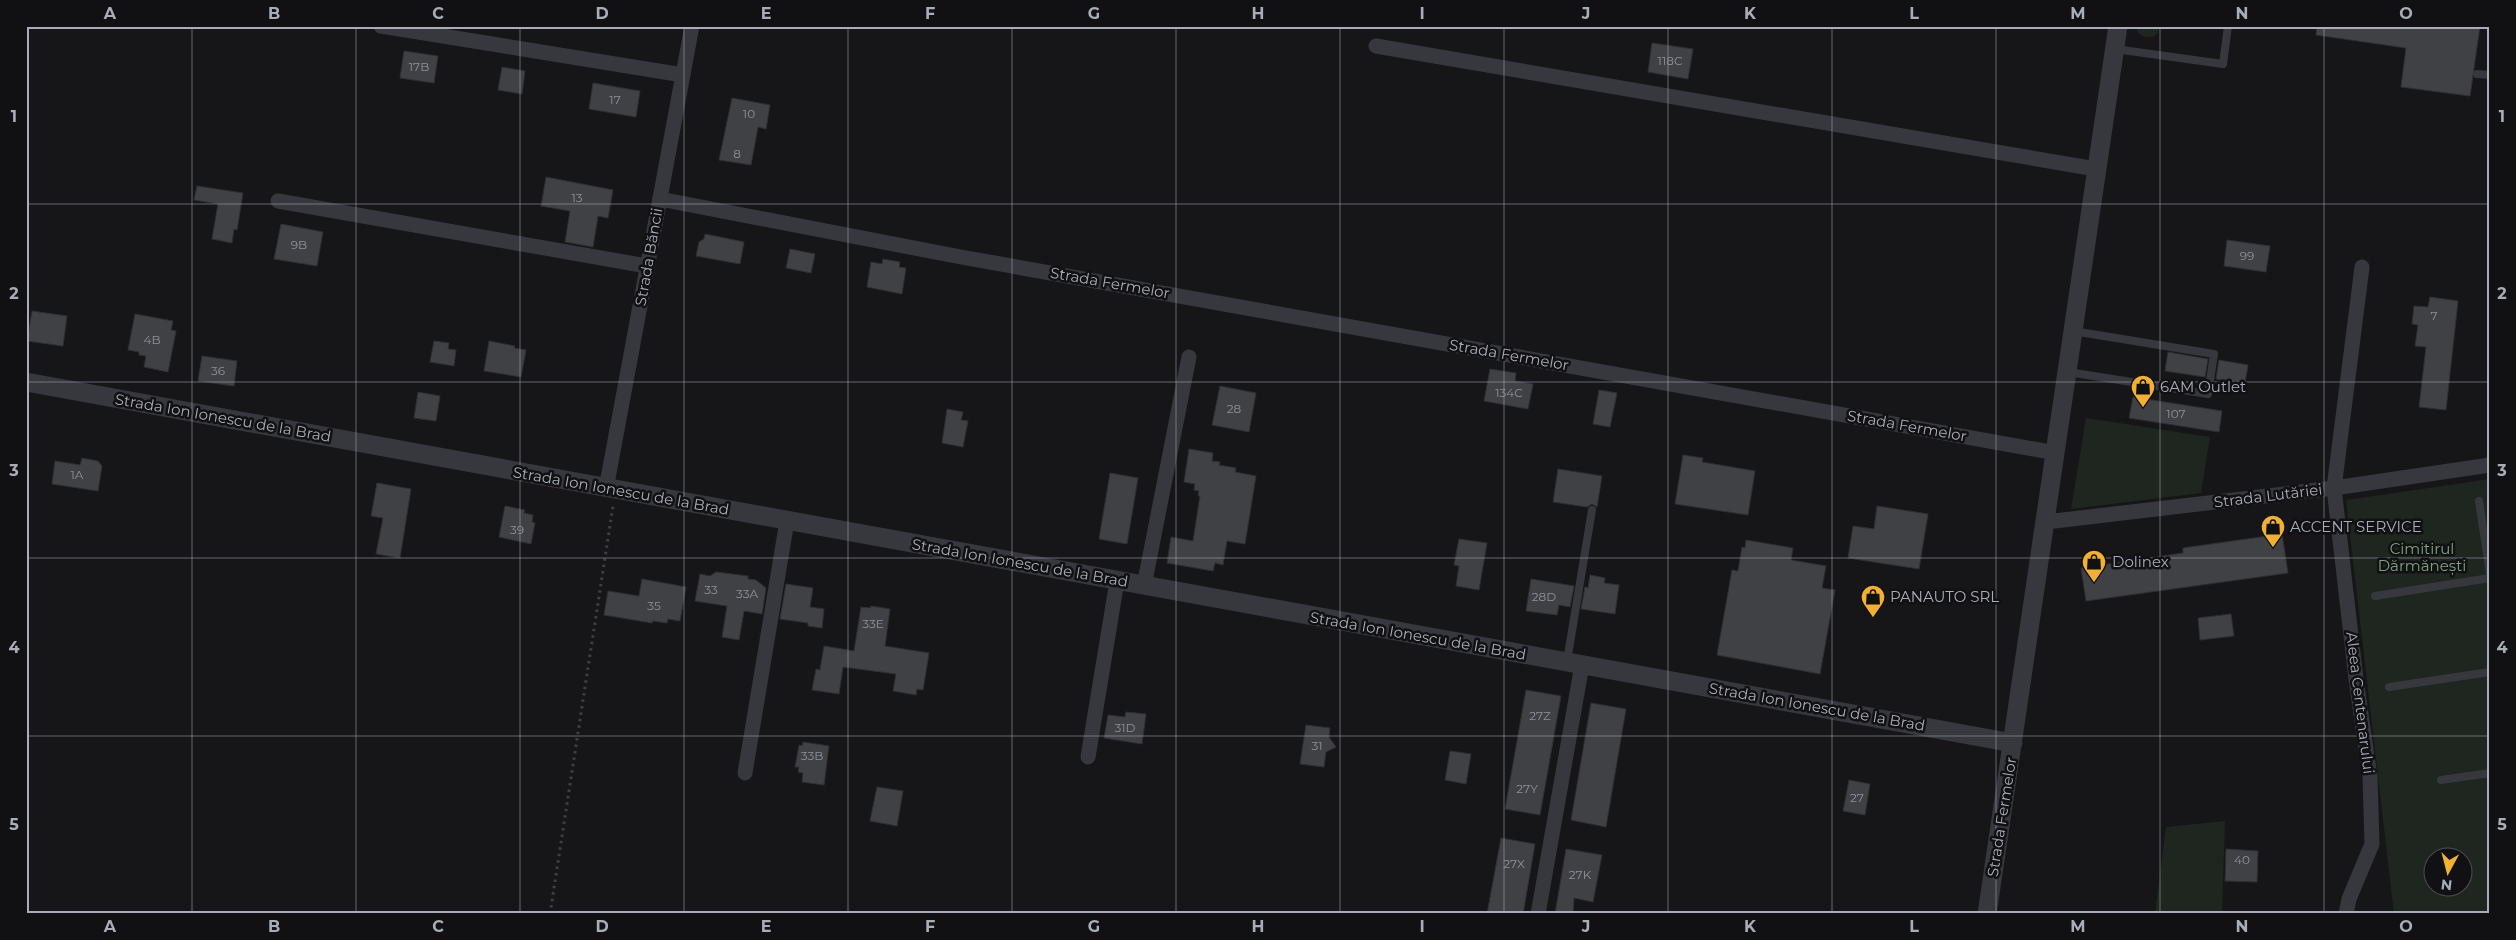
<svg xmlns="http://www.w3.org/2000/svg" width="2516" height="940" font-family="Montserrat,sans-serif">
  <rect width="100%" height="100%" fill="#161618"/>
  <g fill="#1e261f" fill-rule="evenodd">
    <polygon points="2138,26 2159,26 2158,33 2153,37 2144,37 2137,32"/>
    <polygon points="2086,418 2210,437 2201,493 2071,509"/>
    <path d="M 2490,479 L 2490,914 L 2394,914 L 2346,500 ZM 2434,858 L 2464,858 L 2464,888 L 2434,888 Z"/>
    <polygon points="2225,821 2222,914 2155,914 2166,827"/>
  </g>
  <g fill="#404145" stroke="#303034">
    <polygon points="2317,26 2480,26 2470,96 2401,87 2406,48 2316,35"/>
    <polygon points="1652,43 1693,49 1688,79 1648,72"/>
    <polygon points="404,51 438,56 434,83 400,78"/>
    <polygon points="502,67 525,71 522,94 498,90"/>
    <polygon points="593,83 640,91 636,117 589,109"/>
    <polygon points="732,98 770,105 766,129 758,127 751,165 719,160"/>
    <polygon points="546,177 613,190 608,218 598,216 593,247 565,242 570,211 541,206"/>
    <polygon points="197,186 243,193 237,230 234,229 232,243 212,239 218,204 194,200"/>
    <polygon points="281,224 323,232 317,266 274,259"/>
    <polygon points="705,234 744,242 740,264 696,256 699,242 704,239"/>
    <polygon points="2227,240 2270,246 2266,272 2224,266"/>
    <polygon points="790,249 815,254 811,273 786,268"/>
    <polygon points="883,259 900,262 899,267 906,268 902,294 867,287 871,262 882,264"/>
    <polygon points="2430,297 2458,301 2446,410 2419,407 2426,347 2415,346 2418,325 2412,324 2414,306 2428,307"/>
    <polygon points="32,311 67,316 63,346 27,341"/>
    <polygon points="135,314 173,321 171,330 176,331 168,372 144,367 146,356 139,355 139,352 128,350"/>
    <polygon points="434,341 449,343 448,349 456,350 454,366 430,362"/>
    <polygon points="489,341 515,346 514,348 526,350 521,377 484,371"/>
    <polygon points="2168,352 2208,359 2205,377 2165,371"/>
    <polygon points="202,356 237,361 234,386 198,381"/>
    <polygon points="2219,360 2248,365 2245,383 2216,379"/>
    <polygon points="1490,369 1516,373 1515,381 1533,384 1528,409 1484,401"/>
    <polygon points="1220,386 1256,393 1249,432 1212,425"/>
    <polygon points="1599,390 1617,393 1610,427 1593,424"/>
    <polygon points="418,392 440,396 436,421 414,418"/>
    <polygon points="2133,397 2222,411 2219,432 2129,418"/>
    <polygon points="947,409 963,412 961,420 968,421 963,447 942,443"/>
    <polygon points="1189,449 1213,453 1212,461 1220,462 1219,465 1236,468 1235,472 1256,476 1245,544 1227,541 1223,565 1215,563 1213,571 1167,563 1171,537 1193,541 1200,496 1198,496 1199,491 1194,490 1195,484 1184,482"/>
    <polygon points="1683,455 1703,458 1702,462 1755,471 1748,515 1675,504"/>
    <polygon points="82,458 98,461 102,466 98,491 52,484 55,461 80,465"/>
    <polygon points="1558,469 1602,476 1597,507 1592,504 1587,507 1553,502"/>
    <polygon points="1110,473 1138,478 1127,544 1099,539"/>
    <polygon points="377,483 411,489 400,558 376,554 383,518 371,516"/>
    <polygon points="505,506 525,510 524,513 533,515 532,522 535,523 531,544 499,537"/>
    <polygon points="1877,506 1928,514 1919,569 1848,558 1853,526 1874,529"/>
    <polygon points="2282,534 2288,573 2086,601 2081,568 2183,553 2183,548"/>
    <polygon points="1459,539 1487,543 1479,590 1456,586 1459,566 1454,565"/>
    <polygon points="1746,540 1793,548 1791,560 1826,566 1822,588 1835,590 1820,674 1717,655 1732,570 1738,571 1742,547 1745,548"/>
    <polygon points="716,572 748,576 748,579 756,580 766,588 762,614 744,611 739,640 722,637 727,606 695,601 700,574 710,576"/>
    <polygon points="1590,575 1605,578 1604,583 1619,585 1615,614 1581,609 1585,587 1588,588"/>
    <polygon points="642,579 686,587 680,621 668,619 667,623 653,621 652,623 604,615 608,591 639,596"/>
    <polygon points="1531,579 1574,586 1570,607 1559,605 1557,615 1526,611"/>
    <polygon points="786,584 813,588 810,607 824,609 822,628 808,626 808,623 780,619"/>
    <polygon points="871,606 890,609 885,646 929,653 923,690 917,689 916,695 893,691 896,674 843,667 839,694 812,690 816,669 820,670 824,646 854,651 861,607 870,608"/>
    <polygon points="2231,614 2234,636 2200,640 2198,618"/>
    <polygon points="1526,690 1561,696 1540,815 1505,809"/>
    <polygon points="1591,703 1626,709 1606,827 1571,820"/>
    <polygon points="1126,712 1146,714 1142,744 1104,738 1108,715 1125,717"/>
    <polygon points="1306,725 1330,728 1329,737 1336,747 1326,752 1324,767 1300,764"/>
    <polygon points="803,742 829,746 824,785 802,782 803,773 798,772 799,767 795,767 799,745 802,746"/>
    <polygon points="1450,751 1471,754 1466,784 1445,780"/>
    <polygon points="1849,780 1870,784 1865,815 1843,811"/>
    <polygon points="877,787 903,791 897,826 870,821"/>
    <polygon points="1501,838 1535,844 1523,914 1487,914"/>
    <polygon points="1566,849 1602,855 1593,902 1574,898 1573,914 1555,914"/>
    <polygon points="2226,849 2258,851 2257,882 2225,881"/>
  </g>
  <g fill="none" stroke-linecap="round" stroke-linejoin="round">
    <polyline stroke="#3d3f44" stroke-width="3" stroke-dasharray="2.5 4" stroke-linecap="butt" points="550,914 613,506"/>
    <g stroke="#37383d" stroke-width="8">
      <polyline points="2115,49 2223,64 2228,26"/>
      <polyline points="2477,74 2490,75"/>
      <polyline points="2068,372 2208,394 2214,354 2073,331"/>
      <polyline points="2479,501 2490,574"/>
      <polyline points="2375,596 2490,578"/>
      <polyline points="1567,661 1592,510"/>
      <polyline points="2389,687 2490,672"/>
      <polyline points="2441,780 2490,773"/>
    </g>
    <g stroke="#37383d" stroke-width="15">
      <polyline points="381,26 683,75"/>
      <polyline points="1376,46 2096,169"/>
      <polyline points="660,199 961,257 2056,453"/>
      <polyline points="278,201 647,266"/>
      <polyline points="606,489 692,26"/>
      <polyline points="2046,522 2334,488 2490,465"/>
      <polyline points="1144,586 1189,357"/>
      <polyline points="1088,757 1117,581"/>
      <polyline points="745,773 787,521"/>
      <polyline points="1538,914 1582,665"/>
      <polyline points="2346,914 2349,899 2372,844 2370,777 2356,679 2334,488 2362,267"/>
    </g>
    <g stroke="#37383d" stroke-width="19">
      <polyline points="26,382 2013,743"/>
      <polyline points="1987,914 2118,26"/>
    </g>
  </g>
  <path fill="none" stroke="#a8adb8" stroke-width="1" stroke-opacity="0.55" d="M 192,26 L 192,914M 356,26 L 356,914M 520,26 L 520,914M 684,26 L 684,914M 848,26 L 848,914M 1012,26 L 1012,914M 1176,26 L 1176,914M 1340,26 L 1340,914M 1504,26 L 1504,914M 1668,26 L 1668,914M 1832,26 L 1832,914M 1996,26 L 1996,914M 2160,26 L 2160,914M 2324,26 L 2324,914M 26,204 L 2490,204M 26,382 L 2490,382M 26,558 L 2490,558M 26,736 L 2490,736"/>
  <defs>
    <symbol id="shop-pin" viewBox="-11 -11 22 30"><path d="M0 17L-7.5 6A9.5 9.5 0 1 1 7.5 6Z" fill="#f2b134" stroke="#111113"/><path d="M-5-2.5h2.3a2.7 3.5 0 0 1 5.4 0H5L5.5 6h-11ZM-1.5-2.5h3a1.5 2.3 0 0 0-3 0Z" fill="#111"/></symbol>
  </defs>
  <g fill-rule="evenodd">
    <use href="#shop-pin" x="2129" y="373" width="28" height="38"/>
    <use href="#shop-pin" x="2259" y="513" width="28" height="38"/>
    <use href="#shop-pin" x="2080" y="548" width="28" height="38"/>
    <use href="#shop-pin" x="1859" y="583" width="28" height="38"/>
  </g>
  <g text-anchor="middle" stroke-width="5" stroke-linejoin="round" paint-order="stroke">
    <g font-size="12" fill="#8e929b">
      <text x="1670" y="65">118C</text>
      <text x="419" y="71">17B</text>
      <text x="615" y="104">17</text>
      <text x="749" y="118">10</text>
      <text x="737" y="158">8</text>
      <text x="577" y="202">13</text>
      <text x="299" y="249">9B</text>
      <text x="2247" y="260">99</text>
      <text x="2434" y="320">7</text>
      <text x="152" y="344">4B</text>
      <text x="218" y="375">36</text>
      <text x="1509" y="397">134C</text>
      <text x="1234" y="413">28</text>
      <text x="2176" y="418">107</text>
      <text x="77" y="479">1A</text>
      <text x="517" y="534">39</text>
      <text x="711" y="594">33</text>
      <text x="747" y="598">33A</text>
      <text x="1544" y="601">28D</text>
      <text x="654" y="610">35</text>
      <text x="873" y="628">33E</text>
      <text x="1540" y="720">27Z</text>
      <text x="1125" y="732">31D</text>
      <text x="1317" y="750">31</text>
      <text x="812" y="760">33B</text>
      <text x="1527" y="793">27Y</text>
      <text x="1857" y="802">27</text>
      <text x="2242" y="864">40</text>
      <text x="1514" y="868">27X</text>
      <text x="1580" y="879">27K</text>
    </g>
    <g font-size="15" fill="#a8adb8" stroke="#111113">
      <text transform="translate(649 257) rotate(-80)" y="5">Strada Băncii</text>
      <text transform="translate(1110 283) rotate(10)" y="5">Strada Fermelor</text>
      <text transform="translate(1509 355) rotate(10)" y="5">Strada Fermelor</text>
      <text transform="translate(223 418) rotate(10)" y="5">Strada Ion Ionescu de la Brad</text>
      <text transform="translate(1907 426) rotate(10)" y="5">Strada Fermelor</text>
      <text transform="translate(621 491) rotate(10)" y="5">Strada Ion Ionescu de la Brad</text>
      <text transform="translate(2268 496) rotate(-7)" y="5">Strada Lutăriei</text>
      <text transform="translate(1020 563) rotate(10)" y="5">Strada Ion Ionescu de la Brad</text>
      <text transform="translate(1418 636) rotate(10)" y="5">Strada Ion Ionescu de la Brad</text>
      <text transform="translate(2360 703) rotate(83)" y="5">Aleea Centenarului</text>
      <text transform="translate(1817 707) rotate(10)" y="5">Strada Ion Ionescu de la Brad</text>
      <text transform="translate(2002 817) rotate(-81)" y="5">Strada Fermelor</text>
    </g>
    <g font-size="15" fill="#a8adb8" stroke="#111113" text-anchor="start">
      <text x="2160" y="392">6AM Outlet</text>
      <text x="2290" y="532">ACCENT SERVICE</text>
      <text x="2112" y="567">Dolinex</text>
      <text x="1890" y="602">PANAUTO SRL</text>
    </g>
    <g font-size="15" fill="#7fa381" stroke="#111113">
      <text x="2422" y="554">Cimitirul<tspan x="2422" dy="17">Dărmănești</tspan></text>
    </g>
  </g>
  <rect width="2516" height="940" fill="none" stroke="#111113" stroke-width="55"/>
  <g transform="translate(2448 872) rotate(187)"><circle r="24" fill="#111113" stroke="#4d4f55"/>
  <path d="M0-4L9 19L0 12L-9 19Z" fill="#f2b134"/>
  <text y="-8" font-size="14" font-weight="bold" text-anchor="middle" fill="#a8adb8">N</text>
  </g>
  <rect x="28" y="28" width="2460" height="884" fill="none" stroke="#a8adb8" stroke-width="2"/>
  <g font-size="16" text-anchor="middle" font-weight="bold" fill="#a8adb8">
    <text x="110" y="19">A</text>
    <text x="274" y="19">B</text>
    <text x="438" y="19">C</text>
    <text x="602" y="19">D</text>
    <text x="766" y="19">E</text>
    <text x="930" y="19">F</text>
    <text x="1094" y="19">G</text>
    <text x="1258" y="19">H</text>
    <text x="1422" y="19">I</text>
    <text x="1586" y="19">J</text>
    <text x="1750" y="19">K</text>
    <text x="1914" y="19">L</text>
    <text x="2078" y="19">M</text>
    <text x="2242" y="19">N</text>
    <text x="2406" y="19">O</text>
    <text x="14" y="122">1</text>
    <text x="2502" y="122">1</text>
    <text x="14" y="299">2</text>
    <text x="2502" y="299">2</text>
    <text x="14" y="476">3</text>
    <text x="2502" y="476">3</text>
    <text x="14" y="653">4</text>
    <text x="2502" y="653">4</text>
    <text x="14" y="830">5</text>
    <text x="2502" y="830">5</text>
    <text x="110" y="932">A</text>
    <text x="274" y="932">B</text>
    <text x="438" y="932">C</text>
    <text x="602" y="932">D</text>
    <text x="766" y="932">E</text>
    <text x="930" y="932">F</text>
    <text x="1094" y="932">G</text>
    <text x="1258" y="932">H</text>
    <text x="1422" y="932">I</text>
    <text x="1586" y="932">J</text>
    <text x="1750" y="932">K</text>
    <text x="1914" y="932">L</text>
    <text x="2078" y="932">M</text>
    <text x="2242" y="932">N</text>
    <text x="2406" y="932">O</text>
  </g>
</svg>
